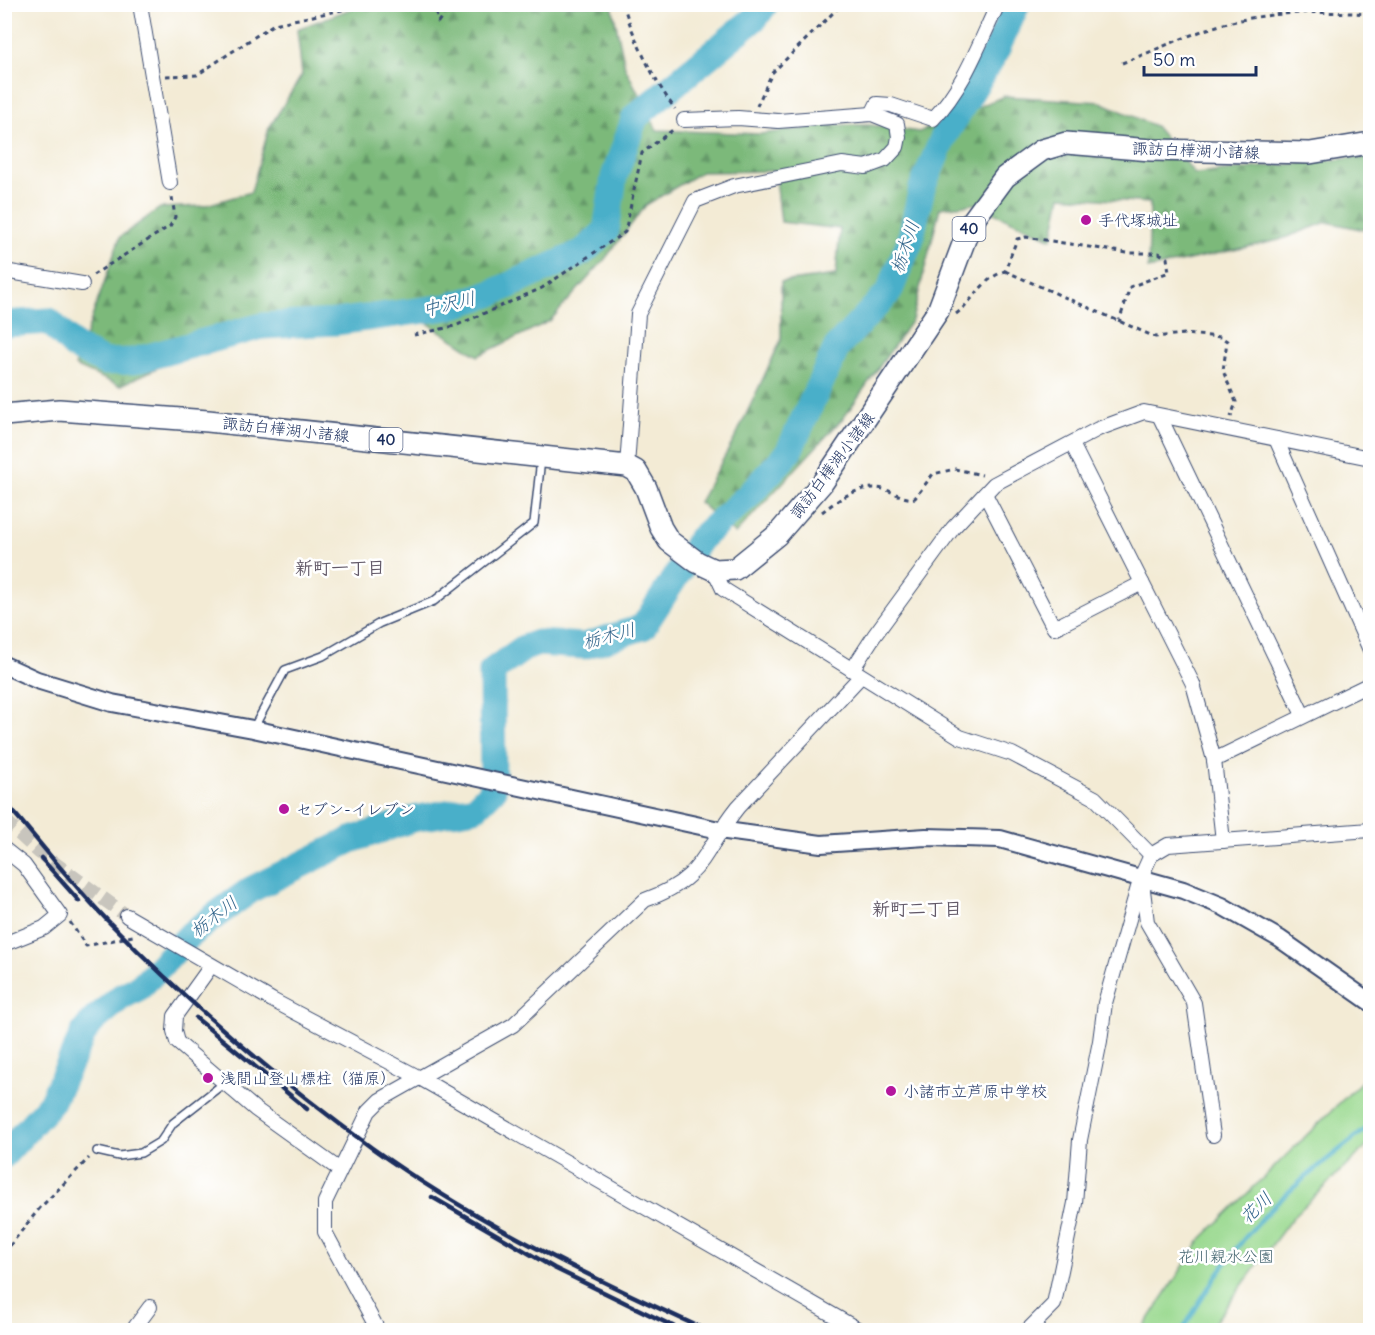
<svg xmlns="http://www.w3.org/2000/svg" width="1375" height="1335" font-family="Delius,'Klee One',sans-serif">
  <defs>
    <pattern id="forest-firs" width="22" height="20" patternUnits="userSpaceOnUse" patternTransform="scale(1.5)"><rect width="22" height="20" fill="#7bb97a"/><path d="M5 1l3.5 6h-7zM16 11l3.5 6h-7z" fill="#649767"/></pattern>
  </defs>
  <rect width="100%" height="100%" fill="#fff"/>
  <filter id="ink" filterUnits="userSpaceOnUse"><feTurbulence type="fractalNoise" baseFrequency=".0167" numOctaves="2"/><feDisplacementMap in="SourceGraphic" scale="12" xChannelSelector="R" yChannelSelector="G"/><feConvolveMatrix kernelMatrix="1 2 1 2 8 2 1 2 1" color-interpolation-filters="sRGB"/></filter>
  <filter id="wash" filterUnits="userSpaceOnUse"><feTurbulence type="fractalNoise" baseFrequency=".008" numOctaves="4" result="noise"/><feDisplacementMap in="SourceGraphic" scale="24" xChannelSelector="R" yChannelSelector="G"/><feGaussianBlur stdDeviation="1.35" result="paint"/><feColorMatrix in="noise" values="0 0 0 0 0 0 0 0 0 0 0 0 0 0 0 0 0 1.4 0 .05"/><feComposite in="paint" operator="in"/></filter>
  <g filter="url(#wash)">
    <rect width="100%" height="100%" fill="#f3ebd5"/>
    <polygon fill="#9ad98f" stroke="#5a8476" stroke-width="1.5" points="1370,1073 1370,1143 1292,1218 1209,1330 1142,1330 1201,1239"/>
    <polygon fill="url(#forest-firs)" stroke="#4b746c" stroke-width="1.5" points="361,5 612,5 625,67 657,130 760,134 832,125 870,125 919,132 1004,96 1101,102 1155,126 1195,174 1370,156 1370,231 1327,222 1279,240 1148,269 1150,203 1061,196 1052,239 974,204 940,208 912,320 845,416 735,534 699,502 735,438 781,340 781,282 836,275 840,229 781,222 775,171 701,172 646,205 605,259 550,321 478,356 400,305 265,316 120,386 75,366 120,237 160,208 203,206 251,192 269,128 302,75 297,29"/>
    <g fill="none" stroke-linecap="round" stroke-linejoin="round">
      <path stroke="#4aafc9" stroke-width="4.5" d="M 1183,1330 C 1204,1293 1227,1257 1256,1225 C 1287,1189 1333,1155 1370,1126"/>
      <g stroke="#4aafc9" stroke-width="27">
        <polyline points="4,324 49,321 75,347 105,362 133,361 262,326 336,322 447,307 490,294 583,252 606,231 614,177 635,117 756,17 765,4"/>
        <polyline points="4,1155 51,1103 84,1032 93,1021 121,997 140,987 191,934 216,915 252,889 351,840 413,819 475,808 493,790 492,671 524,648 538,643 584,646 643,627 700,539 747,497 788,453 837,347 889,292 910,241 922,188 944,136 995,53 1017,4"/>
      </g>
    </g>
  </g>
  <g filter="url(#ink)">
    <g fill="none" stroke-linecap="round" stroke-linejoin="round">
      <polyline stroke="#c8c5bd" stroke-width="14" stroke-dasharray="14 7" stroke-linecap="butt" points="4,820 39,852 127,916"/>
      <defs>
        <g id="service">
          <polyline points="253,729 285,670 323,656 380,623 434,601 534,523 541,459"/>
          <polyline points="97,1151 119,1156 141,1153 161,1141 173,1123 223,1084"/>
        </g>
        <g id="minor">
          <polyline points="140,4 170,183"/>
          <path d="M 872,114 L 877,104 L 891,105 L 933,119 C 964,87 979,44 998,4"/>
          <polyline points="4,271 82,284"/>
          <polyline points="1160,417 1303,715"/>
          <polyline points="1276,439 1370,650"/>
          <polyline points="1072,444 1193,684 1214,760 1223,841"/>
          <polyline points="627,466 638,314 695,201 734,186 842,164 866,167 885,160 897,147 899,137 897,124 872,114 778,121 738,118 684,120"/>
          <polyline points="985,494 1054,628 1142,583"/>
          <polyline points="714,570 723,589 960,737 1012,754 1095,798 1151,855"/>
          <polyline points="852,670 874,636 953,528 994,484 1098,429 1144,412 1370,458"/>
          <polyline points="1214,760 1370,684"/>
          <polyline points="4,849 24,865 60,915 44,928 4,944"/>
          <polyline points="1142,882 1147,922 1194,1003 1213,1135"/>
          <polyline points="127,916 272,1000 418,1077 859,1330"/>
          <polyline points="211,966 175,1016 174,1031 177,1042 255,1109 340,1170"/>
          <polyline points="133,1330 150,1307"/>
          <path d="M 378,1330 L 325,1232 L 325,1202 L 369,1111 L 380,1100 L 513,1025 L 645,900 C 705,879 702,852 738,807 L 861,676"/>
          <polyline points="1028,1330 1054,1304 1075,1203 1080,1140 1100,1041 1105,1003 1141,877 1151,855 1168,845 1370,830"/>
        </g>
        <polyline id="tertiary" points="4,665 37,680 112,703 253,729 719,830 821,844 926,837 1000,839 1183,890 1222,906 1280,939 1370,1002"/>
        <polyline id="primary" points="4,415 59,410 208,421 627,466 636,471 646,488 661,528 669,541 697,562 714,570 735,569 777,535 823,482 938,311 971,223 1005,177 1042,150 1066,143 1151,150 1310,153 1370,143"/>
      </defs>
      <use href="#service" stroke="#3b4b70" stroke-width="10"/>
      <use href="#minor" stroke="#3b4b70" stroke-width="16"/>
      <use href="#tertiary" stroke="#3b4b70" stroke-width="20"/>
      <use href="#primary" stroke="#3b4b70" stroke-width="24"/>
      <g stroke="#3b4b70" stroke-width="3" stroke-dasharray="4.5 4.5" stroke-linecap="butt">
        <polyline points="434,4 438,22 446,11 446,4"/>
        <path d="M 623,4 C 635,42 652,77 675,109"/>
        <path d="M 1122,63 C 1154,51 1187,35 1220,25 C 1270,11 1320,11 1370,14"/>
        <polyline points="166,76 197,75 274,24 371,4"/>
        <polyline points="757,106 772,73 842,4"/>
        <polyline points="1005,271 1155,337 1184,334 1221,337 1227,341 1223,371 1236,402 1231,417"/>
        <polyline points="93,275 170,226 175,217 172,197"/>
        <path d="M 956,314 C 976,298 981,280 1005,271 L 1017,239 L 1026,237 L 1127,253 L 1159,253 L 1167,258 L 1169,272 L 1130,287 L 1119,322"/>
        <polyline points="414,335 455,326 542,288 625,232 642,153 674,129"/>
        <path d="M 822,512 C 839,499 860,484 883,489 C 895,492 903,500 915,498 L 933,474 L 955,469 L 982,475"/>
        <polyline points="70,922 86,946 133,936"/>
        <polyline points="4,1253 39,1209 89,1158"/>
      </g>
      <use href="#service" stroke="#fff" stroke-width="7"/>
      <use href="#minor" stroke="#fff" stroke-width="14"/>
      <use href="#tertiary" stroke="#fff" stroke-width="16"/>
      <use href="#primary" stroke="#fff" stroke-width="21"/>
      <g stroke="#1b2f5e" stroke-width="4.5">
        <path d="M 4,801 C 40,842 73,886 111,924 C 191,1006 280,1081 372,1148 C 475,1222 592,1278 706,1330"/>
        <polyline points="41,858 79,901"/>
        <polyline points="196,1018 307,1109"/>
        <polyline points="432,1197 554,1268 681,1330"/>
      </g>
    </g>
  </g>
  <g fill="#b5179e" stroke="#fff" stroke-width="2">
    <circle cx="1086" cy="220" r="6"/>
    <circle cx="284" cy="809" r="6"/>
    <circle cx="208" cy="1078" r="6"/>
    <circle cx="891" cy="1091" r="6"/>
  </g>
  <g text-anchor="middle" stroke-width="5" stroke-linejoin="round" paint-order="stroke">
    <g fill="#fff" stroke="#5f6d8e" stroke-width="1.5">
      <rect x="952.5" y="217" width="33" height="24" rx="4.5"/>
      <rect x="369.5" y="428" width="33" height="24" rx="4.5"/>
    </g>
    <g font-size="15" font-weight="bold" fill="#1b2f5e">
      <text x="969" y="234">40</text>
      <text x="386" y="445">40</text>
    </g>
    <g font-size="16" fill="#1b2f5e" stroke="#fff">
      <text transform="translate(1196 150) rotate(2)" y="6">諏訪白樺湖小諸線</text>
      <text transform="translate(286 429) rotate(6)" y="6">諏訪白樺湖小諸線</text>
      <text transform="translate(832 465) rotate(-53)" y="6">諏訪白樺湖小諸線</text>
    </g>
    <g font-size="16" fill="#1b2f5e" stroke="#fff" text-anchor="start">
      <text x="1098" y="226">手代塚城址</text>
      <text x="296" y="815">セブン-イレブン</text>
      <text x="220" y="1084">浅間山登山標柱（猫原）</text>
      <text x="903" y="1097">小諸市立芦原中学校</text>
    </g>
    <g font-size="16" fill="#41626d" stroke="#fff">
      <text x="1226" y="1262">花川親水公園</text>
    </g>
    <g font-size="18" font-style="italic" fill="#2e6289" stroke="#fff">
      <text transform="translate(905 247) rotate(-71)" y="6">栃木川</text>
      <text transform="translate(449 304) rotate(-13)" y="6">中沢川</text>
      <text transform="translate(609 636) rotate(-15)" y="6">栃木川</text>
      <text transform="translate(214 917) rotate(-38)" y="6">栃木川</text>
      <text transform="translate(1256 1208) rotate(-44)" y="6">花川</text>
    </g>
    <g font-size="18" font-weight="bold" fill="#635a69" stroke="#fff">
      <text x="340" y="574">新町一丁目</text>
      <text x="917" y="915">新町二丁目</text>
    </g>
  </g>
  <rect width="1375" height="1335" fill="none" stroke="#fff" stroke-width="24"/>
  <path d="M1144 66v9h112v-9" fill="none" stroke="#1b2f5e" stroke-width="3"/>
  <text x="1153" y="66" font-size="18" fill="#1b2f5e" stroke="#ffffff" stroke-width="4.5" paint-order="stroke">50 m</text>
</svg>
